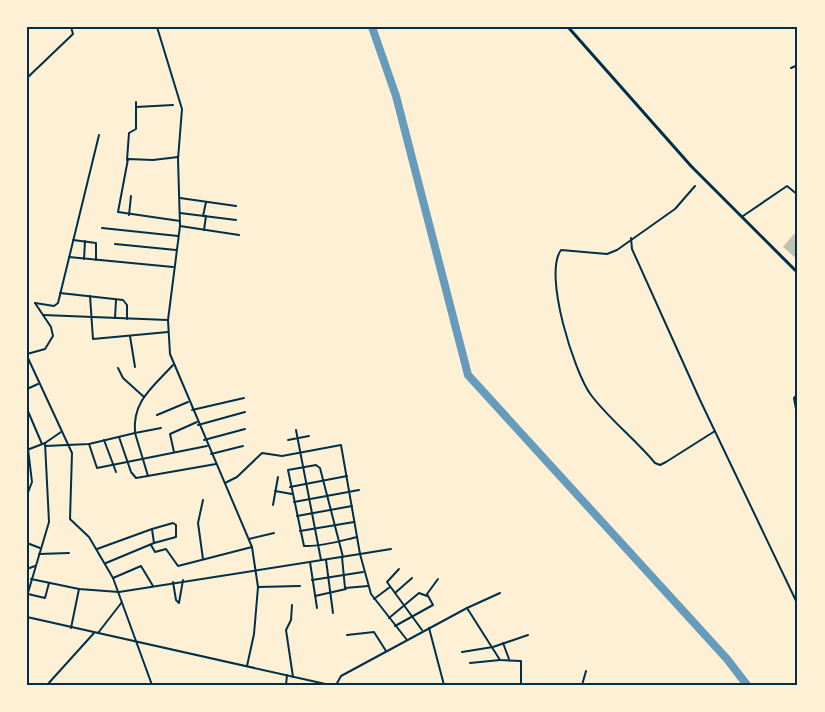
<svg xmlns="http://www.w3.org/2000/svg" width="825" height="712" font-family="'DM Sans',sans-serif">
  <rect width="100%" height="100%" fill="#fdf0d5"/>
  <g fill="none" stroke-linecap="round" stroke-linejoin="round">
    <polyline stroke="#669bbc" stroke-width="8" points="372,27 396,96 468,375 727,659 747,685"/>
  </g>
  <polygon fill="#bec0b2" points="794,234 798,238 798,260 783,247"/>
  <g fill="none" stroke-linecap="round" stroke-linejoin="round">
    <g stroke="#003049" stroke-width="2">
      <polyline points="157,27 182,109 178,159 180,226 168,320 170,354 252,547 258,587 254,634 247,666"/>
      <polyline points="791,68 798,65"/>
      <polyline points="27,78 73,34 71,27"/>
      <polyline points="136,107 173,105"/>
      <polyline points="178,157 153,160 128,159 118,212 180,221"/>
      <polyline points="127,160 129,133 136,129 136,102"/>
      <path d="M 695,186 L 675,209 L 617,250 L 607,254 L 561,250 C 543,274 574,372 591,395 C 610,420 635,439 655,463 L 660,465 L 666,462 L 715,431"/>
      <polyline points="180,198 236,206"/>
      <polyline points="180,213 236,220"/>
      <polyline points="129,215 131,196"/>
      <polyline points="203,216 206,202"/>
      <polyline points="743,216 787,186 798,195"/>
      <polyline points="180,226 239,235"/>
      <polyline points="102,228 178,236"/>
      <polyline points="204,230 206,216"/>
      <polyline points="631,238 632,249 700,400 798,605"/>
      <polyline points="73,240 96,243 96,260"/>
      <polyline points="115,244 176,250"/>
      <polyline points="69,257 173,267"/>
      <polyline points="84,259 85,241"/>
      <polyline points="60,293 123,300 127,305 127,319"/>
      <polyline points="90,296 93,339 168,332"/>
      <polyline points="35,303 54,306 58,303 99,135"/>
      <polyline points="43,315 168,320"/>
      <polyline points="115,318 116,300"/>
      <polyline points="130,336 135,367"/>
      <polyline points="27,354 45,349 53,336 51,327 35,303"/>
      <polyline points="27,356 72,453 70,519 89,537 113,578 152,685"/>
      <polyline points="118,368 123,378 144,397"/>
      <polyline points="27,389 38,384"/>
      <polyline points="798,394 794,398 798,420"/>
      <polyline points="27,409 42,444"/>
      <polyline points="192,410 244,398"/>
      <polyline points="157,415 188,402"/>
      <polyline points="198,425 245,412"/>
      <polyline points="296,430 321,560"/>
      <polyline points="119,437 131,472 136,478 216,464"/>
      <polyline points="104,440 116,472"/>
      <polyline points="204,440 245,429"/>
      <polyline points="288,440 309,436"/>
      <polyline points="89,444 97,468 207,446"/>
      <path d="M 45,446 L 89,444 L 135,433 C 132,401 153,387 173,365"/>
      <polyline points="27,450 45,443 61,432"/>
      <polyline points="174,452 170,434 197,422"/>
      <polyline points="211,454 243,446"/>
      <polyline points="148,476 135,433 161,428"/>
      <polyline points="225,483 237,477 262,453 282,456 341,445 360,554 391,549"/>
      <polyline points="290,487 347,476"/>
      <polyline points="275,491 292,494"/>
      <polyline points="27,495 32,482 28,449"/>
      <polyline points="203,500 198,523 203,559"/>
      <polyline points="294,502 359,490"/>
      <polyline points="273,505 278,477"/>
      <polyline points="297,516 352,506"/>
      <polyline points="152,529 173,523 176,525 176,537 154,543"/>
      <polyline points="300,531 354,522"/>
      <polyline points="249,539 274,533"/>
      <polyline points="27,543 40,548"/>
      <polyline points="151,545 155,552 166,549 178,566 252,547"/>
      <polyline points="97,549 152,529 154,543 106,563"/>
      <polyline points="39,554 69,553"/>
      <polyline points="342,557 345,588 368,586"/>
      <path d="M 343,557 L 320,468 L 316,465 L 288,470 L 304,546 C 321,547 340,541 357,537"/>
      <polyline points="326,560 333,613"/>
      <polyline points="310,562 317,608"/>
      <polyline points="27,569 35,566"/>
      <polyline points="399,569 387,582 422,630"/>
      <polyline points="113,578 141,566 153,586"/>
      <polyline points="31,579 79,589 119,592 360,554 371,594 407,640"/>
      <polyline points="312,580 363,572"/>
      <polyline points="173,582 176,600 179,603 183,580"/>
      <polyline points="258,587 300,586"/>
      <polyline points="395,593 412,578"/>
      <polyline points="28,594 45,598 49,583"/>
      <polyline points="27,596 49,522 45,443"/>
      <polyline points="315,596 346,589"/>
      <polyline points="374,599 390,587"/>
      <polyline points="292,605 291,620 286,630 293,677"/>
      <polyline points="467,608 500,593"/>
      <polyline points="389,618 419,593 427,596"/>
      <polyline points="395,626 433,605 427,594 438,579"/>
      <polyline points="71,628 79,589"/>
      <polyline points="429,628 444,685"/>
      <polyline points="98,633 122,602"/>
      <polyline points="347,635 374,632 386,651"/>
      <polyline points="503,643 509,659"/>
      <polyline points="462,652 493,647 528,635"/>
      <polyline points="470,663 500,660"/>
      <polyline points="47,685 94,633"/>
      <polyline points="286,685 287,675"/>
      <polyline points="336,685 341,676 467,608 500,660 521,661 521,685"/>
      <polyline points="582,685 586,671"/>
    </g>
    <polyline stroke="#003049" stroke-width="2" points="27,617 330,685"/>
    <polyline stroke="#003049" stroke-width="3" points="568,27 691,166 798,273"/>
  </g>
  <rect width="825" height="712" fill="none" stroke="#fdf0d5" stroke-width="57"/>
  <rect x="28" y="28" width="768" height="656" fill="none" stroke="#003049" stroke-width="2"/>
</svg>
